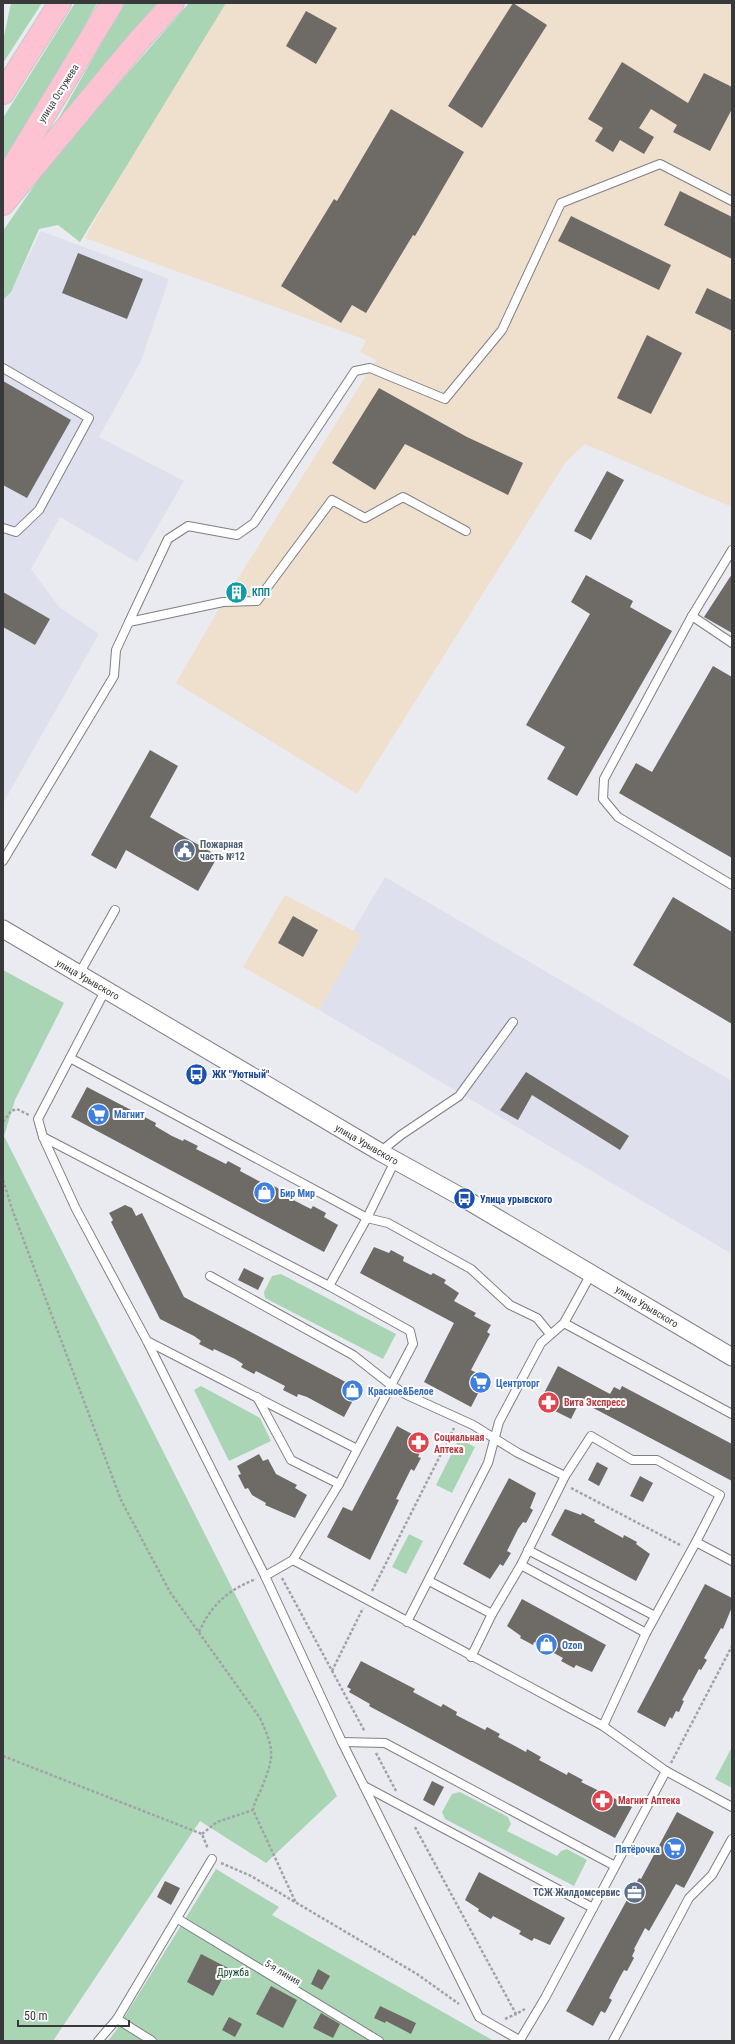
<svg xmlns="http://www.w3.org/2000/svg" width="735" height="2044" font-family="'Roboto Condensed',sans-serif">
  <rect width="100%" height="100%" fill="#eaebf1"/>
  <g fill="#dfe0ed">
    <polygon points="41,231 169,279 141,361 99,437 184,481 137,562 60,517 31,569 59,607 99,634 3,803 3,293 13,287"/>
    <polygon points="385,877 732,1081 732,1254 319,1010 361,936 353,931"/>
  </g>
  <g fill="#efdfcd">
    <polygon points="226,3 732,3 732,507 585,444 565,463 357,794 176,683 223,602 376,360 360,352 366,340 85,238 170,86"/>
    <polygon points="285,895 362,935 319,1010 243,967"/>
  </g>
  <g fill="#a9d5b5">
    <polygon points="11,3 42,3 3,63 3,41"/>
    <polygon points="75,3 97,3 60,71 3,164 3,118"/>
    <polygon points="124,3 161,3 51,132"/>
    <polygon points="189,3 226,3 80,242 58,225 39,229 11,292 3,300 3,231 38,180 91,115"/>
    <polygon points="3,970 64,1003 15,1100 4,1136 337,1796 266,1863 200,1821 53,2041 3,2041"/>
    <polygon points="281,1274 396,1334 383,1359 265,1298 264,1292 272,1276"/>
    <polygon points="201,1386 260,1418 271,1441 229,1461 194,1390"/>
    <polygon points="459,1439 475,1447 452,1493 436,1485"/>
    <polygon points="409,1534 423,1541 406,1574 392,1567"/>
    <polygon points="732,1747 732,1788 715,1779"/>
    <polygon points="460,1792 508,1817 511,1824 507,1831 557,1856 561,1851 567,1849 587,1860 574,1886 445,1819 442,1812 452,1794"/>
    <polygon points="216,1869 279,1907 272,1915 494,2041 108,2041 117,2029"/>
  </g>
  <g fill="#6e6a66">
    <polygon points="513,3 547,25 482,128 448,106"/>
    <polygon points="306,11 337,28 316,64 286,46"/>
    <polygon points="622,62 688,103 704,73 732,87 732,109 710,151 673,132 677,125 651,109 639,128 654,137 644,154 620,140 613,152 595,141 603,128 588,119"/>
    <polygon points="391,109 464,152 415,236 413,235 366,313 352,305 341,323 281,286 334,199 337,201"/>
    <polygon points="680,191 732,217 732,259 664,225"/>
    <polygon points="571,216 671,265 659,290 558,241"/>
    <polygon points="78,253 143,279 127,319 62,293"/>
    <polygon points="707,288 732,300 732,331 695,313"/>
    <polygon points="647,335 682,353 651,414 617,398"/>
    <polygon points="3,381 71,420 27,498 3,485"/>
    <polygon points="379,388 467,437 523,463 508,495 405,444 375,490 332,463"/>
    <polygon points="607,471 624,480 591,540 574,531"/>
    <polygon points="732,574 732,633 704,617"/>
    <polygon points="586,575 633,601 630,607 672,631 577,796 547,779 565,747 526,725 590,614 571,602"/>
    <polygon points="3,592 50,619 35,645 3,627"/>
    <polygon points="713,666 732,677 732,858 619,793 636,763 652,772"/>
    <polygon points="150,750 178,766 150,817 218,856 198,891 126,850 116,869 91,855"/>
    <polygon points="673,897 732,932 732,1024 633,965"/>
    <polygon points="293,916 318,930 303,957 278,943"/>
    <polygon points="526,1072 629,1136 620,1150 532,1095 518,1120 500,1110"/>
    <polygon points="87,1087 156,1123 155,1126 172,1136 183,1141 184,1139 198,1146 196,1149 226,1164 228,1161 241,1168 240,1171 268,1186 270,1184 283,1191 282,1194 303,1205 311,1209 313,1206 326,1213 324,1217 338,1225 324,1252 71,1117"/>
    <polygon points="125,1205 132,1208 136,1216 142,1213 184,1297 359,1389 344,1417 307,1397 298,1394 297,1397 283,1390 285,1386 256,1371 254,1374 241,1367 243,1364 235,1359 214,1349 213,1351 199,1344 201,1341 194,1336 160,1319 111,1222 113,1220 109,1213"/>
    <polygon points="374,1247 389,1253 391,1250 404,1257 403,1261 431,1275 433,1273 446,1280 444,1283 459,1293 454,1301 476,1313 474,1316 491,1325 487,1332 490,1334 471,1370 486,1378 471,1407 424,1382 454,1323 360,1273"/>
    <polygon points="244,1268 264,1278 258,1290 238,1280"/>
    <polygon points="558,1366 610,1394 614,1387 620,1390 622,1386 732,1444 732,1481 580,1401 571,1419 539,1403"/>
    <polygon points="397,1426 425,1441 418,1457 421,1458 414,1471 411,1469 396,1499 399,1500 370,1560 327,1537 343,1507 352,1511"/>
    <polygon points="259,1454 263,1461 268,1459 276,1474 297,1485 295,1488 307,1495 295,1518 265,1505 266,1503 252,1495 248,1488 245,1489 238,1475 241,1474 237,1466"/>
    <polygon points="597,1462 608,1468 599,1486 588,1480"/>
    <polygon points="640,1476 653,1483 643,1502 630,1496"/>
    <polygon points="509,1478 536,1493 530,1508 533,1510 526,1523 523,1522 518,1529 507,1551 511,1553 503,1566 500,1564 490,1579 463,1564"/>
    <polygon points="565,1509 581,1515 582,1513 595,1520 594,1522 623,1538 624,1535 637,1542 636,1544 650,1554 636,1581 551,1535"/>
    <polygon points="705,1584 732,1598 732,1607 723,1629 721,1628 704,1658 707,1660 701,1670 699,1669 686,1693 682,1700 684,1701 679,1712 676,1711 672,1719 670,1717 665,1727 637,1712"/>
    <polygon points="522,1599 606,1645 592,1672 576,1665 574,1668 561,1661 563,1658 534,1642 533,1645 520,1638 521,1636 507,1626"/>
    <polygon points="361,1661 415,1689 413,1692 441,1707 443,1704 457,1712 456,1715 485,1730 487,1727 500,1734 498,1737 526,1752 527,1749 541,1757 539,1760 567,1775 568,1772 583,1780 581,1782 632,1807 615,1838 369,1706 370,1704 349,1692 351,1689 347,1687"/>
    <polygon points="432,1781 444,1787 434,1806 423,1800"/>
    <polygon points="677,1812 714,1832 684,1888 676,1884 649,1931 645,1928 634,1949 635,1950 632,1956 634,1958 627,1971 624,1970 620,1977 609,1998 612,2000 605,2013 601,2011 593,2026 566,2011 639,1878 641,1879"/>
    <polygon points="479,1872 565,1918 550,1945 534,1938 532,1941 519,1934 521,1931 493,1916 491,1919 478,1911 479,1909 465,1900"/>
    <polygon points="165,1881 180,1888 171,1905 157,1897"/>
    <polygon points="201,1954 228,1968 213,1996 187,1982"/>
    <polygon points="318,1969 330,1976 322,1990 311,1984"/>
    <polygon points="271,1986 297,2000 283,2028 256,2014"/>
    <polygon points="380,2006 416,2023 411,2034 386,2021 385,2023 374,2018"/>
    <polygon points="321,2013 340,2024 333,2038 313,2028"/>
    <polygon points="229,2017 242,2024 235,2037 222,2030"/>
  </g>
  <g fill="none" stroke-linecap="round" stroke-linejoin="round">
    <defs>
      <g id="lane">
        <polyline points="3,368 89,418 39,510 16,532 3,528"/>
        <polyline points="732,550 692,616 604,779 603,799 618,817 732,885"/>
        <polyline points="692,616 732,643"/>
        <polyline points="129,622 168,539 188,526 237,535 254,523 355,371 370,368 445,399 502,330 561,203 660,164 732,201"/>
        <polyline points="3,861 114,676 116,650 129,622 223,602 257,601 332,500 365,518 403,497 466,531"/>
        <polyline points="79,974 115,910"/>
        <polyline points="106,989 38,1119 43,1137 76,1209 147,1341 265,1576 342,1742 479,2017 521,2041"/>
        <polyline points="70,1058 367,1218 388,1223 471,1269 510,1305 537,1318 550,1334"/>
        <polyline points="43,1137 329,1286 410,1331 413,1344 339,1484 293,1560 265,1576"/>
        <polyline points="380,1152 401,1135 459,1096 513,1022"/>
        <polyline points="210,1276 353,1355 391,1385 407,1395 473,1425 518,1453 565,1476 521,1565 492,1614 429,1581"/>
        <polyline points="329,1286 367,1218 395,1161"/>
        <polyline points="564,1323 732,1414"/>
        <polyline points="147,1341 357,1449"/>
        <polyline points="257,1397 291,1460 339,1484"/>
        <polyline points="565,1476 591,1436 632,1460 657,1460 720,1495 696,1542"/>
        <polyline points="528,1550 655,1616"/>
        <polyline points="293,1560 603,1726 666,1771 732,1807"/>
        <polyline points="521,1565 646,1633"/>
        <polyline points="407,1622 488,1463 499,1422 541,1343 564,1323 591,1274"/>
        <polyline points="471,1657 492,1614"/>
        <polyline points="603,1726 646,1633 696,1542 732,1561"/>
        <polyline points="342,1742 385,1743 615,1866"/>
        <polyline points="364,1786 593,1908"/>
        <polyline points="178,1919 379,2041"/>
        <polyline points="117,2019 152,2041"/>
        <polyline points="520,2040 545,1998 666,1771"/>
        <polyline points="98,2041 117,2019 212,1859"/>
        <polyline points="613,2041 689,1898 712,1875 732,1839"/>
      </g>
      <polyline id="street" points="3,929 380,1152 465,1199 732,1357"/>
      <g id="primary">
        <polyline points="3,93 60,3"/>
        <polyline points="3,183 112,3"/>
        <polyline points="3,204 136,44 173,3"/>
      </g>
    </defs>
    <use href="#lane" stroke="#7f7f85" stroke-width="10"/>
    <use href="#street" stroke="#7f7f85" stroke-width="19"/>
    <use href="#primary" stroke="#c7c8c8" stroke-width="24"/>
    <g stroke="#a2a3a8" stroke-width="2.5" stroke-dasharray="3 2" stroke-linecap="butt">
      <polyline points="3,1122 11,1111 17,1109 29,1115"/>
      <path d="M 3,1180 L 12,1209 L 121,1500 L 170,1592 L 260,1718 C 274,1749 275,1755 262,1787 C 259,1795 254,1802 253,1810 L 296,1903"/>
      <polyline points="571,1488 682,1546"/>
      <polyline points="282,1578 365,1732"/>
      <polyline points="372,1591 454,1428"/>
      <path d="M 199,1632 C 211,1605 228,1590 256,1579"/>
      <polyline points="332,1671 363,1608"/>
      <polyline points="376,1753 396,1791"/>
      <polyline points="3,1756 202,1834 208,1849"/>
      <polyline points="671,1763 732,1646"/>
      <polyline points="415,1827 516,2014 525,2009"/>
      <polyline points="202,1834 217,1822 253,1810"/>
      <polyline points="221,1863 251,1876 417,1974 459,2004"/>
      <polyline points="505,2019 516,2014"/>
    </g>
    <use href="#lane" stroke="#fff" stroke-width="8"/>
    <use href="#street" stroke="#fff" stroke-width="17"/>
    <use href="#primary" stroke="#fec3d3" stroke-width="22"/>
  </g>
  <defs>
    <symbol id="building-disc" viewBox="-11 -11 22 22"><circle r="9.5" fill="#0f9aa8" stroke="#fff"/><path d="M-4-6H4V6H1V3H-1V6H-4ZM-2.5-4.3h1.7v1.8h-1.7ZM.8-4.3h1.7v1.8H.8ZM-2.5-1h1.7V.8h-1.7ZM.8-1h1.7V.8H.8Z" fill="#fff"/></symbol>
    <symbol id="civic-disc" viewBox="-11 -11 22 22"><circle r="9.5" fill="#5c6f8a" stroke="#fff"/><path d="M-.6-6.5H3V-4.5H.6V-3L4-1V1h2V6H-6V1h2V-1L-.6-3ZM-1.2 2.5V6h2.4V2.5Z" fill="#fff"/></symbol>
    <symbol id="bus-disc" viewBox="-11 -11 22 22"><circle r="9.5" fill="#1a4fb4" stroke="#fff"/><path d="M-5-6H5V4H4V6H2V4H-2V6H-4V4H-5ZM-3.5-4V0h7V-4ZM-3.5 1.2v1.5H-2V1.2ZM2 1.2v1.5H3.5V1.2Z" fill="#fff"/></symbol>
    <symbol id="supermarket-disc" viewBox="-11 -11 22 22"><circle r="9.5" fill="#3f7fe0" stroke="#fff"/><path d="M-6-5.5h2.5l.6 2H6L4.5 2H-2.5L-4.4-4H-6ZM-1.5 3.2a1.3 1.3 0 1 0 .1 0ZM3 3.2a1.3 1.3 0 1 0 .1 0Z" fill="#fff"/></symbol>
    <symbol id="shop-disc" viewBox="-11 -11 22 22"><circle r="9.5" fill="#3f7fe0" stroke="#fff"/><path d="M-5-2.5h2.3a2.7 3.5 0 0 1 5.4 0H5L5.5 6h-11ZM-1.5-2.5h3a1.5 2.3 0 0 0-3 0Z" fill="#fff"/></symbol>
    <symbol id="pharmacy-disc" viewBox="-11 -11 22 22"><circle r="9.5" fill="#e0444e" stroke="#fff"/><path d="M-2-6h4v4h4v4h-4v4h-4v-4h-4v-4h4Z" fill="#fff"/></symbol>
    <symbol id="office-disc" viewBox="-11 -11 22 22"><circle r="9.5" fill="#5c6f8a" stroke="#fff"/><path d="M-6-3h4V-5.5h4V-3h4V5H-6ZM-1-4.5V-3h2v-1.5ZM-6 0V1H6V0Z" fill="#fff"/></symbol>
  </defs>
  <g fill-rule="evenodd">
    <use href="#building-disc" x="224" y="580" width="25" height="25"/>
    <use href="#civic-disc" x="172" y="838" width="25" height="25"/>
    <use href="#bus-disc" x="184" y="1062" width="25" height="25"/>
    <use href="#supermarket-disc" x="86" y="1102" width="25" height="25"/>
    <use href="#shop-disc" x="252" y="1180" width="25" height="25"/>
    <use href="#bus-disc" x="452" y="1186" width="25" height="25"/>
    <use href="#supermarket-disc" x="468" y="1370" width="25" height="25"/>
    <use href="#shop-disc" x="340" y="1378" width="25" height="25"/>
    <use href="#pharmacy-disc" x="536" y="1390" width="25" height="25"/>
    <use href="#pharmacy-disc" x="406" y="1430" width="25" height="25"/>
    <use href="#shop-disc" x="534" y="1632" width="25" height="25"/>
    <use href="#pharmacy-disc" x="590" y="1788" width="25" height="25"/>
    <use href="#supermarket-disc" x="662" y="1836" width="25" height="25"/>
    <use href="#office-disc" x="622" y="1880" width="25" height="25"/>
  </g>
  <g text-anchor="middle" stroke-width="4" stroke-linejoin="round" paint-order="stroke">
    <g font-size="10" fill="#38393b" stroke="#fff">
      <text transform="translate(58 93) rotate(-58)" y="4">улица Остужева</text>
      <text transform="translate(88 979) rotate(30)" y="4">улица Урывского</text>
      <text transform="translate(367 1144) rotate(30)" y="4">улица Урывского</text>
      <text transform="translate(647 1306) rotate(31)" y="4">улица Урывского</text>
      <text transform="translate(283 1972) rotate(31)" y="4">5-я линия</text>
    </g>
    <g font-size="10" font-weight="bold" fill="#0d838f" stroke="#fff" text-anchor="start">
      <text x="252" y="596">КПП</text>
    </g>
    <g font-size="10" font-weight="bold" fill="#4e5e75" stroke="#fff" text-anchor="start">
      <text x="200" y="848">Пожарная<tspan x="200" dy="12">часть №12</tspan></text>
      <text x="620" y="1896" text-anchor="end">ТСЖ Жилдомсервис</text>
    </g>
    <g font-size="10" font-weight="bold" fill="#164399" stroke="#fff" text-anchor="start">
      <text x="212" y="1078">ЖК "Уютный"</text>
      <text x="480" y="1203">Улица урывского</text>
    </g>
    <g font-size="10" font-weight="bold" fill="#366cbe" stroke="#fff" text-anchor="start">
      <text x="114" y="1118">Магнит</text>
      <text x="280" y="1197">Бир Мир</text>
      <text x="496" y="1387">Центрторг</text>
      <text x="368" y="1395">Красное&amp;Белое</text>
      <text x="562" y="1649">Ozon</text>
      <text x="660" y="1853" text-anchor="end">Пятёрочка</text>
    </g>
    <g font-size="10" font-weight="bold" fill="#be3a42" stroke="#fff" text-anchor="start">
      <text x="564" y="1406">Вита Экспресс</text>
      <text x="434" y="1441">Социальная<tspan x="434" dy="12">Аптека</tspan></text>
      <text x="618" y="1804">Магнит Аптека</text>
    </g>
    <g font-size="10" fill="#0d4626" stroke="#fff">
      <text x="233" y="1976">Дружба</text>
    </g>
  </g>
  <rect width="735" height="2044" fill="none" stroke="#38393b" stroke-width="8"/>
  <path d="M18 2020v6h111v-6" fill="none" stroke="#38393b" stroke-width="2"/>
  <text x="24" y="2020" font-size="12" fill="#38393b" stroke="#ffffff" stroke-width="3" paint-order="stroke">50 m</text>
</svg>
